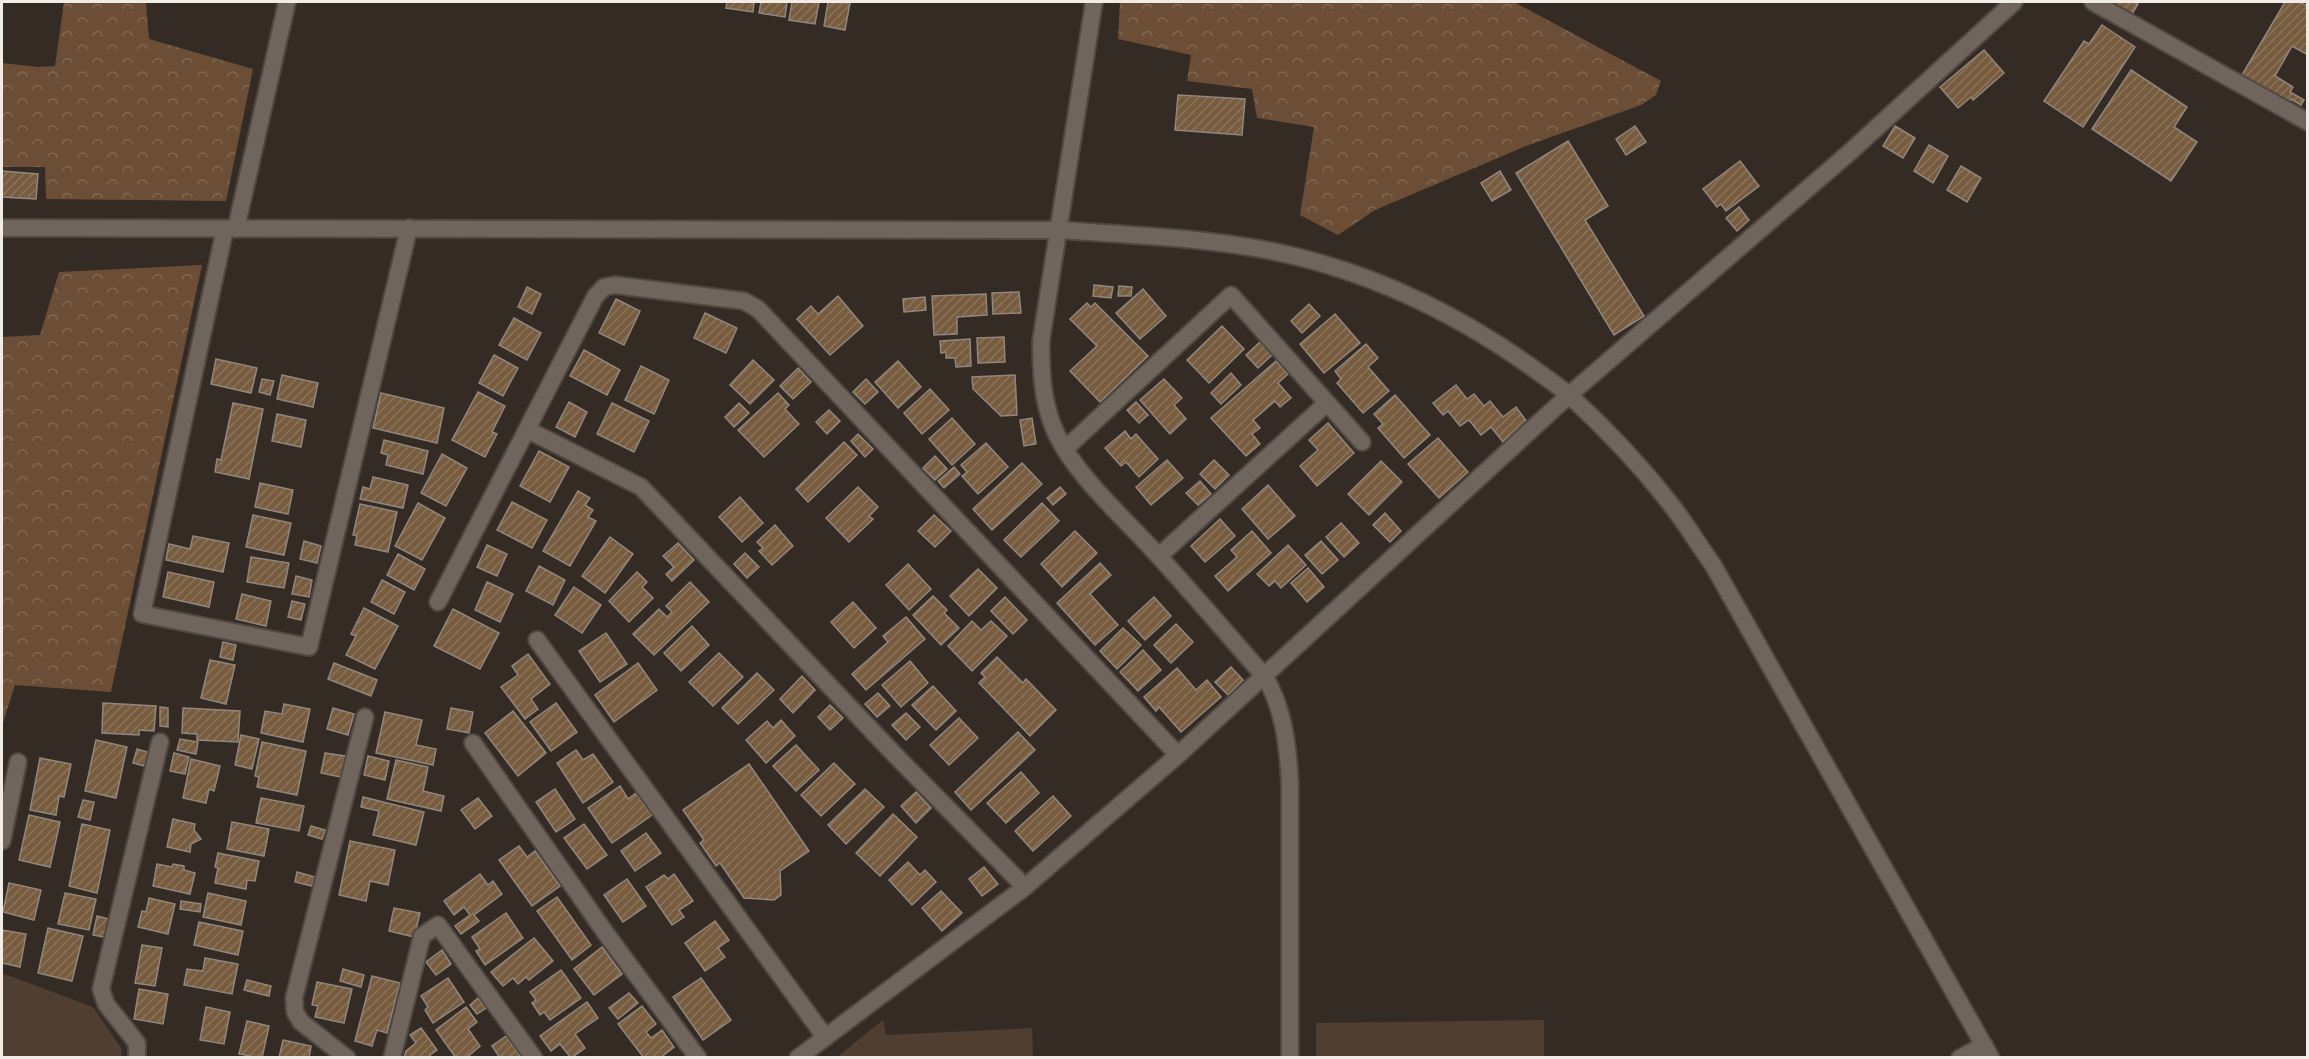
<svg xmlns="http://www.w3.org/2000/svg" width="2309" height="1059" font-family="'Roboto Serif',serif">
  <defs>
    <pattern id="forest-crowns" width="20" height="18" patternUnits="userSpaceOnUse" patternTransform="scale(1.5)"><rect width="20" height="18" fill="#6c4e36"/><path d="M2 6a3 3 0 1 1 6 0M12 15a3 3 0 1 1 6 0" fill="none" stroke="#816853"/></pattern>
    <pattern id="building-hatch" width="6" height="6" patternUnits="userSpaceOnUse" patternTransform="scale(1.5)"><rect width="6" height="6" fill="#775c3f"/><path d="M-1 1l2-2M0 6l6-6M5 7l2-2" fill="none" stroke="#8b745b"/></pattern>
  </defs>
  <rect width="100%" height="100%" fill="#342b24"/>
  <g fill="#503e30">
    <polygon points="2,973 93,1007 122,1049 121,1057 2,1057"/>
    <polygon points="883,1020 886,1035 1032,1028 1033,1057 837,1057"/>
    <polygon points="1544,1020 1544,1057 1316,1057 1316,1023"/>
  </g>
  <g fill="url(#forest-crowns)">
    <polygon points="64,2 146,2 149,39 253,69 226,201 46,199 45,167 2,167 2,63 38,67 55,66"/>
    <polygon points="1120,2 1514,2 1661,81 1656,95 1641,105 1526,146 1375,210 1338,235 1300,215 1314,127 1257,118 1252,89 1187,81 1191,55 1118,39"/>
    <polygon points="202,265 111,692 15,685 2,726 2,337 40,335 59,272"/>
  </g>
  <g fill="url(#building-hatch)" stroke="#91877e" stroke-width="1.5">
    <polygon points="727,2 754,2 753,12 726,8"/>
    <polygon points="761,2 787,2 785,17 759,13"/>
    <polygon points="792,2 819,2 815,24 789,20"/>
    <polygon points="828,2 850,3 845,30 824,26"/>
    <polygon points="2114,2 2133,2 2138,4 2132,14 2113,4"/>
    <polygon points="2285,2 2299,2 2308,6 2308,55 2292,46 2275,76 2293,87 2290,92 2304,100 2301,105 2291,99 2289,102 2242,75"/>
    <polygon points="2102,25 2135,47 2083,127 2044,101 2084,41 2089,44"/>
    <polygon points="1984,50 2004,73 1973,100 1971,97 1958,108 1940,87"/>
    <polygon points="2131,70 2187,107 2174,127 2197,142 2171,181 2092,129"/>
    <polygon points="1178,95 1245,99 1242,135 1175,130"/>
    <polygon points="1635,126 1646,142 1626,155 1616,139"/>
    <polygon points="1895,126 1915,138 1903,158 1883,146"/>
    <polygon points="1568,141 1608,206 1585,220 1644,316 1614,335 1516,173"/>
    <polygon points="1929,145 1948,156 1933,183 1914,171"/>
    <polygon points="1740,161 1759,186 1726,211 1721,204 1717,207 1703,189"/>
    <polygon points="1961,166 1981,178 1967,202 1947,190"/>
    <polygon points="2,171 38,174 36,199 2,197"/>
    <polygon points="1500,171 1511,190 1492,201 1481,183"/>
    <polygon points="1739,207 1749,220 1737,231 1726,218"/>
    <polygon points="1094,285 1113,287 1111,298 1093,296"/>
    <polygon points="1119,286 1132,287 1131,296 1118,296"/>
    <polygon points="527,287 541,294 532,314 518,307"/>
    <polygon points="1143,289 1166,316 1140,339 1116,313"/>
    <polygon points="1019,292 1021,313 993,314 992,293"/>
    <polygon points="986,294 987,315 957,317 957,334 934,335 932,296"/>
    <polygon points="838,296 863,326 830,355 797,319 811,306 818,314"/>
    <polygon points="925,297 926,310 904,312 903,299"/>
    <polygon points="616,299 640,311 624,345 599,333"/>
    <polygon points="1087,303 1091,307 1095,303 1148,356 1100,402 1070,371 1097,346 1070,319"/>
    <polygon points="1309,304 1320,316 1302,333 1291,321"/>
    <polygon points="705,313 737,328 726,353 694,338"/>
    <polygon points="1335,314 1360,343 1324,373 1300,344"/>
    <polygon points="514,318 541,333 527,360 499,345"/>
    <polygon points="1222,326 1244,349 1209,383 1187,360"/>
    <polygon points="1004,337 1005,362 978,363 977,338"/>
    <polygon points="970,339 971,366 956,367 955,358 946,358 946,352 941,353 940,341"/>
    <polygon points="1260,342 1272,355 1258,368 1246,355"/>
    <polygon points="1366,344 1378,358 1368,367 1389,391 1363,413 1337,383 1341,379 1335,371"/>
    <polygon points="584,350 620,370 607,395 570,376"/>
    <polygon points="494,355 518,368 503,396 479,383"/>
    <polygon points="216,359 257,368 251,393 211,384"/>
    <polygon points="753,360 774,380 750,404 730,385"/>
    <polygon points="898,361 921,387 898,408 875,382"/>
    <polygon points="1276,361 1288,374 1278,383 1291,398 1280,407 1275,401 1253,420 1260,428 1252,434 1260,444 1246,456 1211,418"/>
    <polygon points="641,366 669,380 654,414 625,400"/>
    <polygon points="798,368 811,382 793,399 780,386"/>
    <polygon points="1231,373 1241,385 1221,404 1211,393"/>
    <polygon points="282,375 318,383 313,407 277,399"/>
    <polygon points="1015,375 1017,415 1001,416 973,389 972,377"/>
    <polygon points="262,379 274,381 270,395 259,392"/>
    <polygon points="866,379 878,392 865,404 853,392"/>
    <polygon points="1164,379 1182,398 1174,405 1186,419 1170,434 1140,400"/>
    <polygon points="1456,385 1467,399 1474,394 1484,406 1490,401 1503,417 1516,407 1527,422 1503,442 1491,427 1481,435 1469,420 1460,426 1448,411 1443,415 1433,403"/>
    <polygon points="930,389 949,410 922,434 904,413"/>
    <polygon points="478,392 505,406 492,432 497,434 485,457 452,440"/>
    <polygon points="381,393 444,408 437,443 373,428"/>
    <polygon points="778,393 789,405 785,409 799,424 764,457 738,430"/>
    <polygon points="1395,395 1430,435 1404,458 1378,428 1383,424 1374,414"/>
    <polygon points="569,402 587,412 575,437 556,427"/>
    <polygon points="1136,402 1148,415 1139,423 1127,410"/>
    <polygon points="233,403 263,409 249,479 215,472 217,459 221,460"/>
    <polygon points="612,403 649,421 634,452 597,434"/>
    <polygon points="739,403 749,413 734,427 725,417"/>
    <polygon points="829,410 840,421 827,434 816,422"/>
    <polygon points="277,414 306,420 301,447 272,441"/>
    <polygon points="952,418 975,444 952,465 929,439"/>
    <polygon points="1032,418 1036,444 1024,446 1020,420"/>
    <polygon points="1328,423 1354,453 1317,486 1300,466 1318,450 1309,440"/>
    <polygon points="1125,431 1131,439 1136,434 1158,459 1139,477 1126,462 1121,466 1105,448"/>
    <polygon points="858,434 873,449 865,457 851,441"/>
    <polygon points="1438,438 1468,472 1439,498 1408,464"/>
    <polygon points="384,440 428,451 423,474 386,465 388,455 381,453"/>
    <polygon points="844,442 857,455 808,502 796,489"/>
    <polygon points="986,443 1008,467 978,494 962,476 967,472 961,465"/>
    <polygon points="539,451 569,467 550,502 520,486"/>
    <polygon points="442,454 467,468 446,506 421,493"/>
    <polygon points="935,456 947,469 935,480 923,468"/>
    <polygon points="1167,460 1183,478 1151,505 1136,487"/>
    <polygon points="1214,460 1229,475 1215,489 1200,474"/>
    <polygon points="1381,461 1402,482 1369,515 1348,494"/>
    <polygon points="1022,463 1042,484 992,530 973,509"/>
    <polygon points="954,467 960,474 944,488 938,481"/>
    <polygon points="373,477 408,485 403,508 360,499 363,487 370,489"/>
    <polygon points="1200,481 1211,494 1198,505 1186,493"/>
    <polygon points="260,483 293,490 288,514 255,507"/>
    <polygon points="1268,485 1295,516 1268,539 1242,509"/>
    <polygon points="858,487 878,507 869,516 873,519 849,542 826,518"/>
    <polygon points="1060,487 1066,494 1053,505 1047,498"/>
    <polygon points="578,491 590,498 585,505 593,510 588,517 596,521 570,566 543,551"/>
    <polygon points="740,497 763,523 742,542 719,517"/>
    <polygon points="512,502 547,520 532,548 497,530"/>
    <polygon points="418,503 445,518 422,560 395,546"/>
    <polygon points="1042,503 1059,521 1021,557 1004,540"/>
    <polygon points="360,504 397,512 388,552 355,545 357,536 353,535"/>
    <polygon points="1385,513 1401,531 1390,542 1373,525"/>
    <polygon points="253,515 291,523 284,555 246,547"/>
    <polygon points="934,515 951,531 935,547 918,531"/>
    <polygon points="1220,519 1235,536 1205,562 1191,546"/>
    <polygon points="1341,523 1359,543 1344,557 1326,537"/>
    <polygon points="775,525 793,546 772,565 759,551 763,548 757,542"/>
    <polygon points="1075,531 1097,553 1062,587 1041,564"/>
    <polygon points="1252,531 1271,553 1228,591 1215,576 1237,557 1231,550"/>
    <polygon points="193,536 229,543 223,572 166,560 169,544 190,549"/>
    <polygon points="610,537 633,554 605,593 582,576"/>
    <polygon points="304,541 321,546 317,563 300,559"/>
    <polygon points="1321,541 1338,560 1322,574 1305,555"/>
    <polygon points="678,543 694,560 672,581 666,574 674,567 663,556"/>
    <polygon points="487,545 507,554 497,576 477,567"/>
    <polygon points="1288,545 1306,565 1281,588 1275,581 1269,586 1257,574"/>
    <polygon points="745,553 759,567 747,578 734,564"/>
    <polygon points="398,554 425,569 414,590 387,575"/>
    <polygon points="251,557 289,563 284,588 247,582"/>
    <polygon points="1100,563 1111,575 1090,594 1118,625 1095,645 1057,603"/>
    <polygon points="908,564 931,589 909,610 886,585"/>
    <polygon points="539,566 565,580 553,605 526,591"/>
    <polygon points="1308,568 1324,587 1307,602 1291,583"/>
    <polygon points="978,569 997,588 969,616 950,596"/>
    <polygon points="168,572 214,582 209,607 163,597"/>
    <polygon points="637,572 647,582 642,587 653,598 629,622 609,601"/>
    <polygon points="296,576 312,580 309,597 292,594"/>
    <polygon points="382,580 405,592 394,614 371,602"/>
    <polygon points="487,582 513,594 500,622 475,610"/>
    <polygon points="690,582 709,602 654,655 633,634 659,609 667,617 672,612 666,606"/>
    <polygon points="574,587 601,605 582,633 555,615"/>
    <polygon points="242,594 271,601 266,626 236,619"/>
    <polygon points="933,596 947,610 944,613 959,628 941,645 913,615"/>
    <polygon points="1005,597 1027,620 1013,634 991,611"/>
    <polygon points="1154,597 1171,616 1145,640 1128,621"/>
    <polygon points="292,601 305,604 301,620 288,617"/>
    <polygon points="853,602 876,628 854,648 831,622"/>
    <polygon points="364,608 398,626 375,669 346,655 356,636 351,634"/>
    <polygon points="453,609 499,633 480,669 434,646"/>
    <polygon points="906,617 925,639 866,690 852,674 888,642 883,636"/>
    <polygon points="972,621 981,630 991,621 1007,636 972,671 948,646"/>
    <polygon points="1176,624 1193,642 1171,663 1154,645"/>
    <polygon points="692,626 709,645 681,671 664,653"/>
    <polygon points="1123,628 1141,645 1117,669 1100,651"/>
    <polygon points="606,633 627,664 600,682 579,651"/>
    <polygon points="223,642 236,645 233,660 220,657"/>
    <polygon points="1143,650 1161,670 1138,691 1120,672"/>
    <polygon points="719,653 743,677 713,706 689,682"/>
    <polygon points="528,654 550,684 531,699 538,709 525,719 501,687 518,675 512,666"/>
    <polygon points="997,657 1023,683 1026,679 1056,710 1030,736 979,683 985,677 981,673"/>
    <polygon points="210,660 235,665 226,704 201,698"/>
    <polygon points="910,661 928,683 901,707 882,685"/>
    <polygon points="334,663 377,680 371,696 328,679"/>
    <polygon points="638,663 657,690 614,722 595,695"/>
    <polygon points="1231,667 1243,680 1228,695 1215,682"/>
    <polygon points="1177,668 1196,690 1207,680 1221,697 1181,732 1159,707 1156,711 1144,697"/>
    <polygon points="757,673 774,690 738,724 722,708"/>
    <polygon points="802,676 815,690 793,713 780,699"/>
    <polygon points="933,686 956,711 936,730 912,705"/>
    <polygon points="878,693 890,706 877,717 865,704"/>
    <polygon points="103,703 156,706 154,731 139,730 139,735 102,733"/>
    <polygon points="556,703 577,732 551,751 530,722"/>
    <polygon points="284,704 310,709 303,742 261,733 265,711 282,714"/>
    <polygon points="830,705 843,718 830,730 818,717"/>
    <polygon points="160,707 168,708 168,727 160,726"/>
    <polygon points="183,708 240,711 238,742 197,740 197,734 182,733"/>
    <polygon points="333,708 354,714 348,735 327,729"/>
    <polygon points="451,708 473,712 469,733 447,729"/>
    <polygon points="513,711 546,753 518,776 485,733"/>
    <polygon points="385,712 422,720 416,745 436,749 433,765 376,753"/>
    <polygon points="906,713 920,727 906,740 892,725"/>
    <polygon points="959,718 978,738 949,765 930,745"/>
    <polygon points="781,720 795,736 766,763 746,740 767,721 773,728"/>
    <polygon points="1018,732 1035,750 971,810 955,792"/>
    <polygon points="241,735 259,739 252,769 235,765"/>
    <polygon points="180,739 198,742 196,754 177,750"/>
    <polygon points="96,740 127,747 116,798 85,791"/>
    <polygon points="262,742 306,751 297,795 257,787 259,777 255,776"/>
    <polygon points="796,745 819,770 796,791 773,766"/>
    <polygon points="137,749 151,753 148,767 133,763"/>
    <polygon points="576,750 583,760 593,754 613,782 583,803 557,763"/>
    <polygon points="174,753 189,757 185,774 170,771"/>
    <polygon points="325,753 345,756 341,777 321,773"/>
    <polygon points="368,756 389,761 385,780 364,775"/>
    <polygon points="40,758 71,764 64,797 59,796 56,815 30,810"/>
    <polygon points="191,759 220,766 214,791 209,789 206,803 183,798"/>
    <polygon points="396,760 428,767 423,791 444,796 441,811 387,799"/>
    <polygon points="834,763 855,784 821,816 801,795"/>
    <polygon points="749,764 809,851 780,871 781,895 774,900 744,898 720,863 716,866 700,843 704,840 683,810"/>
    <polygon points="1021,772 1039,793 1006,823 987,803"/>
    <polygon points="620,786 628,799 636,793 652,815 612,843 588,808"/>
    <polygon points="555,789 575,819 556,832 536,802"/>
    <polygon points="865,789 884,807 846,844 828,825"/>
    <polygon points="916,792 931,808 916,823 901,806"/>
    <polygon points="1053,796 1071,816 1033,851 1015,831"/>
    <polygon points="363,797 424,812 416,845 373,835 379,811 361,807"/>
    <polygon points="261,798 304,806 299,831 256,823"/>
    <polygon points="478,798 492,816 475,829 461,810"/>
    <polygon points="83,800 94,802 90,820 78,817"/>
    <polygon points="893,814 917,837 880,876 856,853"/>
    <polygon points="29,815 60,822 50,867 19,860"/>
    <polygon points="173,819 195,824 194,830 201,839 191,844 190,852 167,847"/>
    <polygon points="232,822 269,829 264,856 227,849"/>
    <polygon points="82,824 110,830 97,893 69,886"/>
    <polygon points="584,824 607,855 587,869 564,838"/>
    <polygon points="311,826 325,830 322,839 308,835"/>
    <polygon points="646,833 661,853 635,871 621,851"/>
    <polygon points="350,841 395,850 388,885 370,881 366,901 339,895"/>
    <polygon points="519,846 527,857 535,851 560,886 532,906 499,860"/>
    <polygon points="218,853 259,861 255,881 247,880 246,889 215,883 218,868 215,867"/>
    <polygon points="908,862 920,875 925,870 936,882 912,905 889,880"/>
    <polygon points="157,864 172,867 173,864 184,866 184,870 195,873 190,894 153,886"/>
    <polygon points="984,867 998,884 982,896 969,879"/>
    <polygon points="297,872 315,877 312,886 295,882"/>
    <polygon points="480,874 488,885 493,881 502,894 474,915 479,921 461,934 455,926 470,915 464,907 454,915 444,901"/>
    <polygon points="674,874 693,901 679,910 684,917 672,925 646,887 664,875 668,879"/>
    <polygon points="627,879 646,906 623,922 604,895"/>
    <polygon points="9,883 41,890 34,920 3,912"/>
    <polygon points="941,891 962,913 942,931 922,908"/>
    <polygon points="65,893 96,899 89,930 58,924"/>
    <polygon points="208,893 246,901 241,925 203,917"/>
    <polygon points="557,897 591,945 572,960 537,911"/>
    <polygon points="149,898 175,904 168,934 138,927 142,911 146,912"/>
    <polygon points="181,901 201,904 200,912 180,909"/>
    <polygon points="394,908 420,913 414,937 389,931"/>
    <polygon points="506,913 523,938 485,965 476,951 480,949 472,937"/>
    <polygon points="97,916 113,920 108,938 93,935"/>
    <polygon points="715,921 729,940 718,948 725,957 705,971 685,943"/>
    <polygon points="199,922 243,931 238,955 194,945"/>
    <polygon points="48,928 83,936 72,981 38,973"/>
    <polygon points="2,930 26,934 20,967 2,963"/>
    <polygon points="534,938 553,961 529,980 526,977 518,984 513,978 503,986 491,972"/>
    <polygon points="142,945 162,948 155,986 135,983"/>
    <polygon points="602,947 622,974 594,995 574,969"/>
    <polygon points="442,950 451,964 436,975 426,962"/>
    <polygon points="205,958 238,964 232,994 184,985 187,969 203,971"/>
    <polygon points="343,969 364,975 361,987 340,981"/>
    <polygon points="561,970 581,998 550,1020 544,1012 540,1015 532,1003 536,1000 530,992"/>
    <polygon points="372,976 400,983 387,1033 377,1030 372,1046 355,1041"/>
    <polygon points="448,978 464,1002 433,1023 425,1010 428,1007 421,996"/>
    <polygon points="701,978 731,1020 703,1040 673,997"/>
    <polygon points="247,980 271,986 269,996 244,990"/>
    <polygon points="317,982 352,989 344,1023 315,1017 318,1006 312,1005"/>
    <polygon points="139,989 168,994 163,1024 134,1019"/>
    <polygon points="629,993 638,1003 618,1019 609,1008"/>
    <polygon points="478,998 486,1008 477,1014 470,1005"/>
    <polygon points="587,1002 598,1018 575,1034 585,1048 571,1058 560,1044 551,1051 540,1036"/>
    <polygon points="642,1006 656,1024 646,1032 651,1038 662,1030 674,1047 660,1058 644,1058 618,1024"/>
    <polygon points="206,1007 230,1012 224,1044 200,1040"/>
    <polygon points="466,1007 477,1022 468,1029 480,1046 466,1058 456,1058 436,1030"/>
    <polygon points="247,1021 269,1026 262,1058 239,1054"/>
    <polygon points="421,1028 437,1050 430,1055 431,1058 404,1058 406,1051 416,1043 410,1035"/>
    <polygon points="506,1036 521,1057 520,1058 500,1058 492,1046"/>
    <polygon points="283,1040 311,1046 309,1058 279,1058"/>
  </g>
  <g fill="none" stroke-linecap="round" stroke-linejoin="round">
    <defs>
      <g id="minor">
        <polyline points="2093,2 2308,122"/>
        <polyline points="225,229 142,614 309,647 409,228"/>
        <polyline points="236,229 287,2"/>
        <polyline points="528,430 641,487 896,756 1025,887"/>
        <polyline points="1065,449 1231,295 1362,442"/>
        <polyline points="1159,556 1327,403"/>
        <polyline points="438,602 595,297 604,287 615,285 744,301 758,309 1178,755"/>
        <polyline points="537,640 825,1037"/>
        <polyline points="473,743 607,935 698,1058"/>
        <polyline points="2,841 18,762"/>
        <polyline points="137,1058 137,1043 106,1004 101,989 160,742"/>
        <polyline points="347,1058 301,1022 295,1012 294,998 365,717"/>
        <polyline points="392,1058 422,936 438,925 534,1058"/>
        <polyline points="798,1058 1025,887 1178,755 1569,395 1850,152 2014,2"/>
      </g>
      <g id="tertiary">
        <path d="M 1094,2 L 1041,341 C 1041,369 1042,399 1053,426 C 1070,470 1121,515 1153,550 C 1191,591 1228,635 1265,677 C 1284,709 1288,747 1290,784 L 1290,1058"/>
        <path d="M 2,228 L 1059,230 C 1128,235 1198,237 1266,250 C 1361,268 1451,310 1530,366 C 1543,376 1558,385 1570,396 C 1605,428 1640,465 1669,502 C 1685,522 1698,544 1713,565 L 1991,1058"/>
        <polyline points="1960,1058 1984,1045"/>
      </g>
    </defs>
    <use href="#minor" stroke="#4f4741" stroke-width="20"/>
    <use href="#tertiary" stroke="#4f4741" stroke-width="20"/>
    <use href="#minor" stroke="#6f655d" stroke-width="16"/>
    <use href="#tertiary" stroke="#6f655d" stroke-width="16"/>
  </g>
  <rect width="2309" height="1059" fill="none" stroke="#f2ece7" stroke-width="6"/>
</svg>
